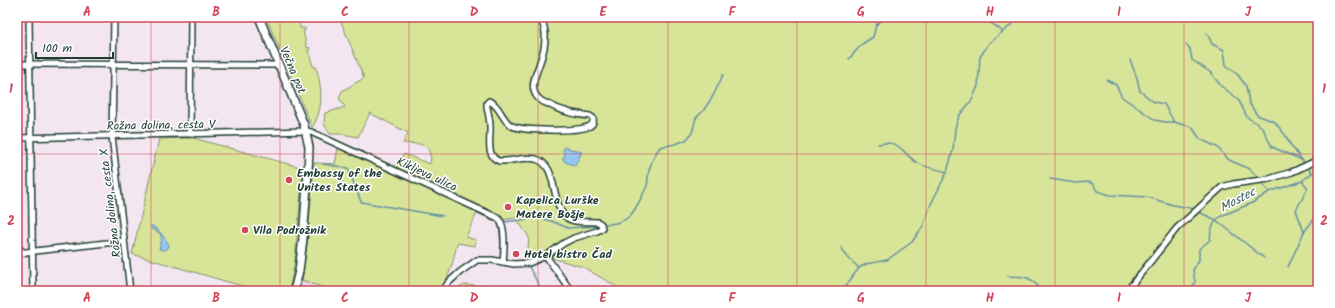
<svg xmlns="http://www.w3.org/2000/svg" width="1335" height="308" font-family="Kalam,sans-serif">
  <rect width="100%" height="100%" fill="#f4e6f0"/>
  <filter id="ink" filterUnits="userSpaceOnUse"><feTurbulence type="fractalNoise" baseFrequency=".025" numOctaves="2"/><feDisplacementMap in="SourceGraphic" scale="8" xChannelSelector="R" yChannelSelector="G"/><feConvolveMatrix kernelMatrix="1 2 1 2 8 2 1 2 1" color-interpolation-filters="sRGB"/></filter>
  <g filter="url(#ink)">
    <polygon fill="#ecd5e6" points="302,280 325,288 324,291 300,291"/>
    <g fill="#d8e598" stroke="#7c9166">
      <path d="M 266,17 L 299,17 L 300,28 L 305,28 L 305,31 L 303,31 L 307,48 L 309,47 L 310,49 L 308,50 L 313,66 L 316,67 C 321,84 323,99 318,115 C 316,119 316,123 312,127 Z"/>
      <path d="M 339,17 L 1318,17 L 1318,291 L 624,291 L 583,267 L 552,258 L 545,254 L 527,261 L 529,237 L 516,218 L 494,221 L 477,213 L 466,237 L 476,240 L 475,246 L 457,243 C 454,260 449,276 441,291 L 324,291 L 324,288 L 302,280 L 307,246 L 314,163 L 335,164 L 338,148 L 390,171 L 404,154 L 430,164 L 431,158 L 428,148 L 420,144 L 403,143 L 408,133 L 370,113 L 358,137 L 342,134 L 330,134 L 324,124 L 325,113 L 345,107 L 339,98 L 342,91 L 364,78 Z"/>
      <polygon points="193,138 303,168 295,261 289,291 259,291 132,254 159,139"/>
      <polygon points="465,285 509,288 511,291 451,291"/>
    </g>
    <g fill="#94c6f0" stroke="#658fa5">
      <polygon points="564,147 582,152 575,166 569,163 566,163 562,158 565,156 563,151"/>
      <path d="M 151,226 L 153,226 C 160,231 165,238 169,245 L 168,248 L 164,250 L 159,249 C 163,237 163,233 151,229 Z"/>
    </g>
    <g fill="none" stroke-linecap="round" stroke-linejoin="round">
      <g stroke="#658fa5" stroke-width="1.5">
        <path d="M 974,17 C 986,20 993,23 1002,31"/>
        <polyline points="1207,33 1212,44 1224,50 1226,65 1238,75 1246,86 1249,103 1257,115 1275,122 1285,135 1292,147 1312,173"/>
        <polyline points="1186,44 1190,49 1192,60 1210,72 1221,86 1238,99 1247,117 1262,127 1272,147 1302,160"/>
        <polyline points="849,59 862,44 873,37 876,25 884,17"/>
        <polyline points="1130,60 1137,78 1140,91 1154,102 1164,104 1174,122 1192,127 1200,139 1217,147 1229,160 1250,169 1259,179"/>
        <polyline points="1107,80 1116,85 1122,97 1155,120 1165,122 1174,122"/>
        <path d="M 878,144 C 900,139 901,152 916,162 C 925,168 937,169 947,172"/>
        <polyline points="350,155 354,155 474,209"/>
        <polyline points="323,164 348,168 361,202 443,216"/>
        <polyline points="1050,179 1076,183 1088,182 1093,184 1097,191 1110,195 1147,197 1173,205 1190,208 1216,220 1264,258"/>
        <polyline points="1302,181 1308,188 1296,210 1304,232"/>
        <polyline points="1261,182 1269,192"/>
        <polyline points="492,218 499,222"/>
        <polyline points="503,222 540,218 551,221 568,228 598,226"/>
        <path d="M 606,224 C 633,224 636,207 647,186 C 648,182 648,180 648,176 C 649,167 654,155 660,147 L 675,144 L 686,140 L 692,133 L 696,118 L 703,111 L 713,96 L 723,75"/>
        <polyline points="841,247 847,257 859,268"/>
        <polyline points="528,265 542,291"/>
        <polyline points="1288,267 1304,232 1318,214"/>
        <path d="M 1007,276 C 1027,277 1029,275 1042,291"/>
        <polyline points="842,291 859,268 866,264 887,260 912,242 923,226 930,206 947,172 953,150 955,128 959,116 972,100 978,86 980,57 989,43 1021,17"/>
        <polyline points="1190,291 1195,282 1193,270 1199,260 1199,249 1210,240 1211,230 1216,220 1221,216 1252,203 1269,192 1302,181 1312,173 1318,171"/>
      </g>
      <defs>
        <g id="minor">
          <polyline points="29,17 33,291"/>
          <polyline points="114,17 112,136 130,291"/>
          <polyline points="17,64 279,65"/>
          <polyline points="190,134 191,17"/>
          <path d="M 17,138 L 306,131 L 311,132 L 498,218 C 506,225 504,252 503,262"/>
          <polyline points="17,246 24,253"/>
          <polyline points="17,253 124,241"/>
          <polyline points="546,256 571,291"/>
          <path d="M 443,291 L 448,283 L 460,272 L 477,260 L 492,260 L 514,264 L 529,263 L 546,256 L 564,243 L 574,238 L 597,231 L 602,228 L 601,224 L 598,222 C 589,221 579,223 571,220 C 548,211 561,166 536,159 C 523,156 512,162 499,161 C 485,156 491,138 490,126 C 490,120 488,113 487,107 L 487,103 L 489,101 C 500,105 502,121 512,126 C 523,131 579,132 590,126 C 593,124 594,122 593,118 L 590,116 C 575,114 562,112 548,104 C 545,103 540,100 538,98 C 528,87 537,73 540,62 C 543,54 545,46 545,38 C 546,30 543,24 540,17"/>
          <polyline points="1127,291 1177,228 1222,187 1233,184 1269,179 1292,172 1318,160"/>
        </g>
        <polyline id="secondary" points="259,17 304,125 309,147 308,173 303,238 299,271 294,291"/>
      </defs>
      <use href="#minor" stroke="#1f3d34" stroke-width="8"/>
      <use href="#secondary" stroke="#1f3d34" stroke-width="10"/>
      <use href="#minor" stroke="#fff" stroke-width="5"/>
      <use href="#secondary" stroke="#fff" stroke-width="7"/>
    </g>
  </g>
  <path fill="none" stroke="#d1495b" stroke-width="1" stroke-opacity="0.55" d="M 151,17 L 151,291M 280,17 L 280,291M 409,17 L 409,291M 538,17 L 538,291M 668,17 L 668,291M 797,17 L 797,291M 926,17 L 926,291M 1055,17 L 1055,291M 1184,17 L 1184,291M 17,154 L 1318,154"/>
  <g fill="#d1495b" stroke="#fff" stroke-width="1.5">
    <circle cx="289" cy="180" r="4"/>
    <circle cx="508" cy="207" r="4"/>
    <circle cx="245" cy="230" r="4"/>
    <circle cx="516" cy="254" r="4"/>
  </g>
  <g text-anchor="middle" stroke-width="3" stroke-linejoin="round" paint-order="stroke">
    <g font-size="12" fill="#1f3d34" stroke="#fff">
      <text transform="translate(293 70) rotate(67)" y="4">Večna pot</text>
      <text transform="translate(161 125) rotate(-1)" y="4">Rožna dolina, cesta V</text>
      <text transform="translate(427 174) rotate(25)" y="4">Kikljeva ulica</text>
      <text transform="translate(110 203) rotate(-97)" y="4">Rožna dolina, cesta X</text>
    </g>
    <g font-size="12" font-weight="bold" fill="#1f3d34" stroke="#fff" text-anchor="start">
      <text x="297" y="177">Embassy of the<tspan x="297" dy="14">Unites States</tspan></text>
      <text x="516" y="204">Kapelica Lurške<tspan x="516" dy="14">Matere Božje</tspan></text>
      <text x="253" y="234">Vila Podrožnik</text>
      <text x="524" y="258">Hotel bistro Čad</text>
    </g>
    <g font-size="13" font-style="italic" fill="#3c5f63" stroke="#fff">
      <text transform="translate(1237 199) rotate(-28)" y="5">Mostec</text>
    </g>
  </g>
  <rect width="1335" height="308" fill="none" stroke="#fff" stroke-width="44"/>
  <path d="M36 52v6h77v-6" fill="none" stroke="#1f3d34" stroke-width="2"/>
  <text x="42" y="52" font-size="12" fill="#1f3d34" stroke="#ffffff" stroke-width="3" paint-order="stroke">100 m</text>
  <rect x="22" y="22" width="1291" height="264" fill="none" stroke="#d1495b" stroke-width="1.5"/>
  <g font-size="13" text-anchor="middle" font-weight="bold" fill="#d1495b">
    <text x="87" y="16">A</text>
    <text x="216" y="16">B</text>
    <text x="345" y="16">C</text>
    <text x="474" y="16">D</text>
    <text x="603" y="16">E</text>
    <text x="732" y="16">F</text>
    <text x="861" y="16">G</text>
    <text x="990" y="16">H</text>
    <text x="1119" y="16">I</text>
    <text x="1248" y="16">J</text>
    <text x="11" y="93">1</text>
    <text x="1324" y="93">1</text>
    <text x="11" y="225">2</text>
    <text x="1324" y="225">2</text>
    <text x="87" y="302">A</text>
    <text x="216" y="302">B</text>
    <text x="345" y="302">C</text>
    <text x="474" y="302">D</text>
    <text x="603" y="302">E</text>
    <text x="732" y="302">F</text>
    <text x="861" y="302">G</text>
    <text x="990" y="302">H</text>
    <text x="1119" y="302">I</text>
    <text x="1248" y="302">J</text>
  </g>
</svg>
